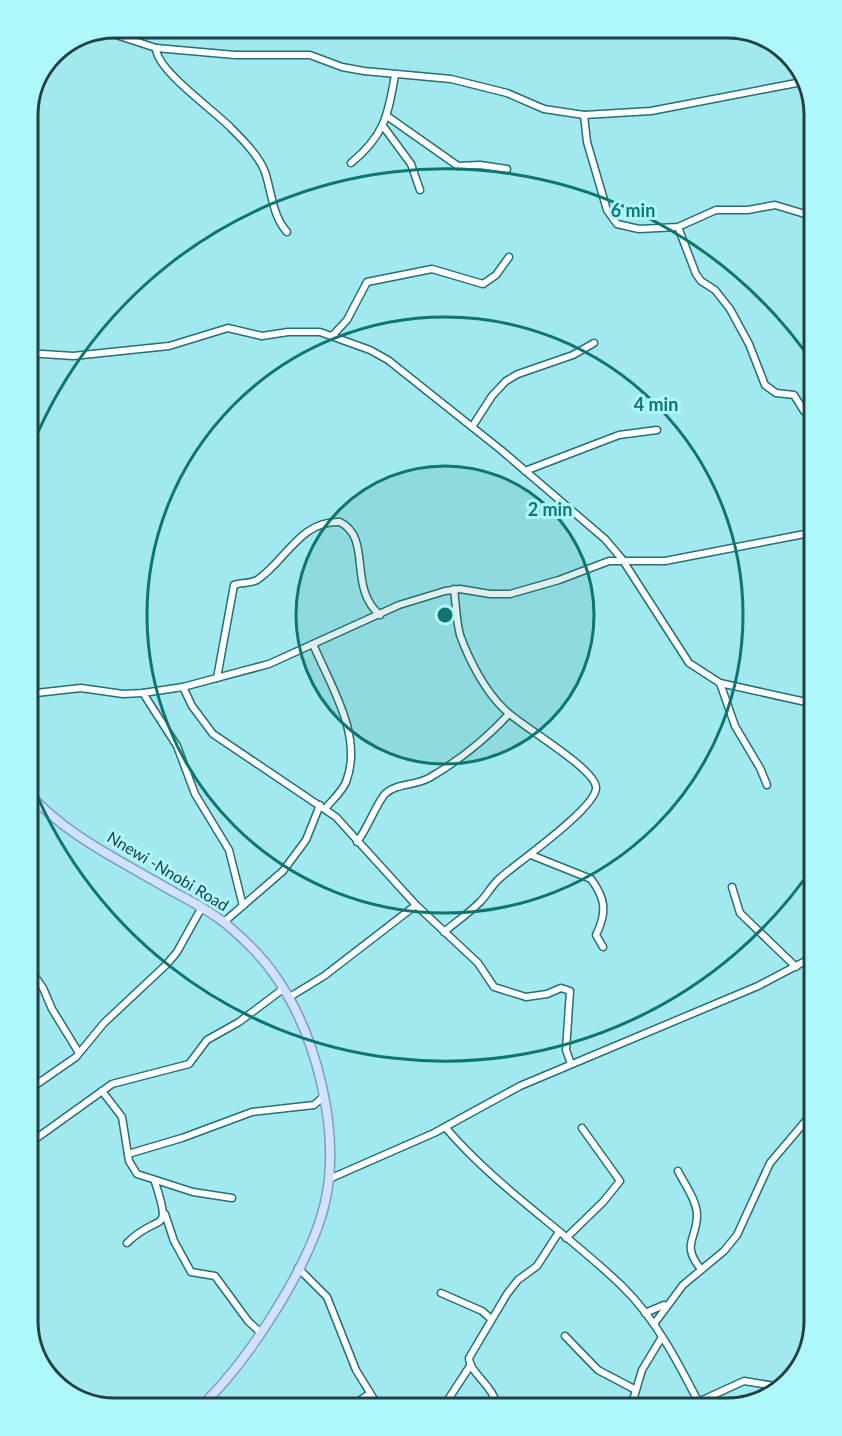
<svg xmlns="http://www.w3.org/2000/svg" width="842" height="1436" font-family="Lato,sans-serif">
  <rect width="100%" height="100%" fill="#a1e9ee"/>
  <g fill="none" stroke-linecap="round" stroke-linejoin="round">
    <defs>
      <g id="minor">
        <polyline points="104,31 156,48 235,55 310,55 342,67 364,71 451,79 507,93 544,109 584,115 651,111 807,81"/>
        <path d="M 156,48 C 156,70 215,111 231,128 C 243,140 259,156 265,172 C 272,193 272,215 287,232"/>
        <polyline points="584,115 587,142 607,210 617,224 639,229 678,227 716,210 748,210 775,205 815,217"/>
        <polyline points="387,116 458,166 480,165 507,169"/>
        <polyline points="383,126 411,164 420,190"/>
        <path d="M 351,163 C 384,136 388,116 395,75"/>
        <polyline points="678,227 696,274 701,281 715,290 730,309 749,344 765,385 776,393 794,395 804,411 815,421"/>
        <polyline points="333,335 347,320 367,282 432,269 483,284 496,275 509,257"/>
        <polyline points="27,353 73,356 169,346 228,328 262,336 288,332 320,332 370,350 388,360 501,450 605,539 622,559 689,663 720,683 815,704"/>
        <polyline points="472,427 492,396 506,381 518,374 573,355 594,343"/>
        <polyline points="525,471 619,435 657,430"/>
        <path d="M 313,644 C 330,685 364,736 346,782 C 342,792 332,800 325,809"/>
        <path d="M 217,678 L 234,585 C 241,582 250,584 257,580 C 285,562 300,520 340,522 C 373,539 347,587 380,615"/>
        <polyline points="720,683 735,726 760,768 767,785"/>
        <polyline points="183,687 192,706 213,734 336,817 416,905 478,963 494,987 526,997 547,994 561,988 570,991 566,1050 571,1064"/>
        <polyline points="143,693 177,746 195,794 229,850 243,906"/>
        <polyline points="27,694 81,688 123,694 143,693 183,687 269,664 399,605 445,591 460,589 490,594 510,594 559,580 609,561 665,561 815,532"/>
        <path d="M 357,842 C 368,828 376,804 385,794 C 396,783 415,786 429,778 C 457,762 487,738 509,714"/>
        <path d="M 531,855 L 591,879 C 606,899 607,913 596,935 L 603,947"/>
        <polyline points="732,887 740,913 796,967"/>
        <polyline points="224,922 283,871 306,840 320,805"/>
        <path d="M 444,932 C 456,922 469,913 480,902 C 487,895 492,885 500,878 C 517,863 596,808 596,788 C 597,769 519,725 504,709 C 485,691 469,660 460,635 C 456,620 456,604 454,589"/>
        <polyline points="27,965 43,988 52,1009 79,1053"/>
        <polyline points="288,998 324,976 416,905"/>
        <polyline points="27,1091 76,1057 104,1023 167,964 177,952 202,907"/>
        <polyline points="102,1091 122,1117 129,1161 137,1174 193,1192 232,1198"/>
        <path d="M 445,1127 C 497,1188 565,1231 622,1286 C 657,1320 680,1366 702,1409"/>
        <polyline points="27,1145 112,1084 189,1064 207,1040 239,1022 283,989"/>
        <polyline points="128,1154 182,1138 252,1112 314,1105 323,1097"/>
        <path d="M 678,1171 C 684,1183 697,1201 697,1215 C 697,1239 681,1244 700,1268"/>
        <polyline points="329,1179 434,1133 520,1086 758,986 815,956"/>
        <polyline points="165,1214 174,1241 191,1272 215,1276 248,1321 261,1333"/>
        <polyline points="566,1238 603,1202 620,1181 582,1128"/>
        <path d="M 127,1243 C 159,1211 173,1237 155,1182"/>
        <polyline points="298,1268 327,1297 356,1370 380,1409"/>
        <polyline points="441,1293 482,1311 490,1318"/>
        <polyline points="645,1313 664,1305"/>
        <polyline points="654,1324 683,1285 724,1251 737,1235 770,1163 815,1110"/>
        <polyline points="565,1336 598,1370 636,1390"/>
        <polyline points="698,1402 744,1381 781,1387"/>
        <polyline points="348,1409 369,1394"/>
        <polyline points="442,1409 470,1366"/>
        <path d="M 498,1409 C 494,1385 470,1374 469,1358 L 507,1294 L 518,1280 L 537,1266 L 559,1232"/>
        <polyline points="628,1409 634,1397 642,1370 662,1337"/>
      </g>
      <g id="major">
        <polyline points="48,62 63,48"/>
        <path d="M 27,791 C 64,835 123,862 172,891 C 191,901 210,911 226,924 C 245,940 262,956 276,977 C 316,1034 340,1129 326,1198 C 313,1262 247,1364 198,1409"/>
      </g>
    </defs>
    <use href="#minor" stroke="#247074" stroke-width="9"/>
    <use href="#major" stroke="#809cbc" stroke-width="11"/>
    <use href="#minor" stroke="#fff" stroke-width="6"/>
    <use href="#major" stroke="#d1e2fe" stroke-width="8"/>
  </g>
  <circle cx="445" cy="615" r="149" fill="#0f766e" fill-opacity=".12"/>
  <g fill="none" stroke="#0f766e" stroke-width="3">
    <circle cx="445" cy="615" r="149"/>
    <circle cx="445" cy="615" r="298"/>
    <path d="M815 864A446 446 0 0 1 27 771M27 459A446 446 0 0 1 815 366"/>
  </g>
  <g text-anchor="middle" stroke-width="6" stroke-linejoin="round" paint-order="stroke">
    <g font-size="16" fill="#224042" stroke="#aef7fb">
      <text transform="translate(168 871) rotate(31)" y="6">Nnewi -Nnobi Road</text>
    </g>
  </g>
  <path d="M0 0H842V1436H0ZM115 38H727A77 77 0 0 1 804 115V1321A77 77 0 0 1 727 1398H115A77 77 0 0 1 38 1321V115A77 77 0 0 1 115 38Z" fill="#aef7fb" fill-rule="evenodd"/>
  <path fill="none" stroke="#224042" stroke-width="3" d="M115 38H727A77 77 0 0 1 804 115V1321A77 77 0 0 1 727 1398H115A77 77 0 0 1 38 1321V115A77 77 0 0 1 115 38Z"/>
  <circle cx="445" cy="615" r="9" fill="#0f766e" stroke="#aef7fb" stroke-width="3"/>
  <g font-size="18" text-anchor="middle" font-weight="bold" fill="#0f766e" stroke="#aef7fb" stroke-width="6" stroke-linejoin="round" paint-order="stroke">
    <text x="633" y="217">6 min</text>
    <text x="656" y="411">4 min</text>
    <text x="550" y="516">2 min</text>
  </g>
</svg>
